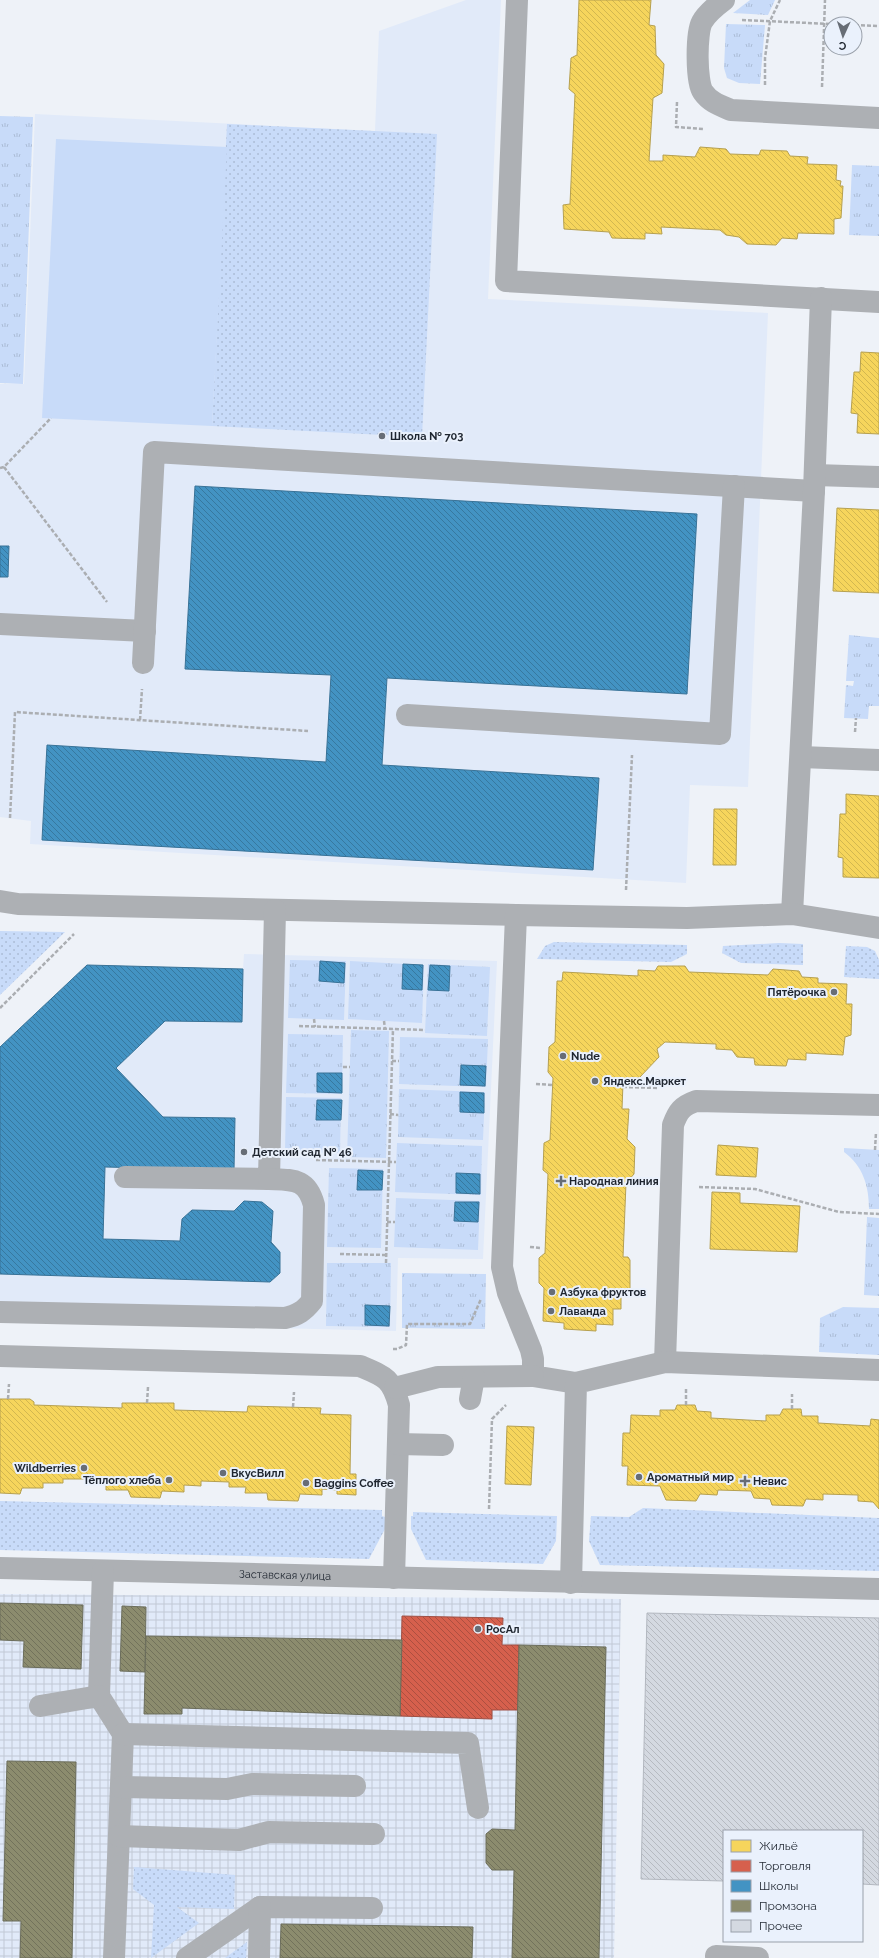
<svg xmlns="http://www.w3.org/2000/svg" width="879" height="1958" font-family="Raleway,sans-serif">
  <defs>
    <pattern id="industrial-grid" width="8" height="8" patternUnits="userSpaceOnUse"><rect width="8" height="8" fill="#e1eaf9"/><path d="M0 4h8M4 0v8" fill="none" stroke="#c1c9d6"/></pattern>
    <pattern id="grass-dots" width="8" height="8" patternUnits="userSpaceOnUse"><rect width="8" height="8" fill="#c8dbf9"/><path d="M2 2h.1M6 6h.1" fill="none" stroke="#abbcd6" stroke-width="1.8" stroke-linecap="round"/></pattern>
    <pattern id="park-tufts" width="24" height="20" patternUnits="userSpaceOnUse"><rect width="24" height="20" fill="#c8dbf9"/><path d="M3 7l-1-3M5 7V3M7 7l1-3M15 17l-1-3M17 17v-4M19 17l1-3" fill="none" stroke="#abbcd6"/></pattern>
    <pattern id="homes-back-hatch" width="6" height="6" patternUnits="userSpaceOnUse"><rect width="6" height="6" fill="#f6d55c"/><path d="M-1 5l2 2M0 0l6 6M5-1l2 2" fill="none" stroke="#d2b750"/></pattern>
    <pattern id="shops-back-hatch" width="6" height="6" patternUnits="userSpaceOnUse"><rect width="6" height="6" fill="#d6604d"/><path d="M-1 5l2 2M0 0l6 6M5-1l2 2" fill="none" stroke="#ad4f40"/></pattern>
    <pattern id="schools-back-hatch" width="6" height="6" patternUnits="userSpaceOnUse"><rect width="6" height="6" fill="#4393c3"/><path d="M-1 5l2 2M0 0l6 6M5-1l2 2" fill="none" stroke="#37789f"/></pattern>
    <pattern id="industry-back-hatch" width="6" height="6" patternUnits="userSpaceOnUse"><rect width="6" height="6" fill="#8c8c6e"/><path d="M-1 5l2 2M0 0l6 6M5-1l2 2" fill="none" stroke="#72725b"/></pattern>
    <pattern id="building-back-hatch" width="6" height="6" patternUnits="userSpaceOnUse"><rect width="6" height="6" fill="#d4d9e1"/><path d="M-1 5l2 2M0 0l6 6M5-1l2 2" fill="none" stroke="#b6bac1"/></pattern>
  </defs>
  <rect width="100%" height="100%" fill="#eef2f8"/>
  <g fill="#e1eaf9">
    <polygon points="466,0 501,0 488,299 768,313 748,787 690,785 686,883 30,844 31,821 0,817 0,384 24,384 35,114 375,131 379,31"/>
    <polygon points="244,954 497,961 483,1259 398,1258 396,1331 0,1321 0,1047 87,965 243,969"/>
  </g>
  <polygon fill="url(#industrial-grid)" points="0,1594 621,1599 614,1958 0,1958"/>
  <g fill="url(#grass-dots)">
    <polygon points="227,124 437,134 422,437 212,426"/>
    <polygon points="0,931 65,932 0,995"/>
    <polygon points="554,942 687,945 687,954 671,962 537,959 545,946"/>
    <polygon points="779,943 803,944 803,965 741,963 722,953 723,946"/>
    <polygon points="846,946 867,947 875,951 879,960 879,979 844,977"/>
    <polygon points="0,1501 382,1510 382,1516 385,1517 385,1529 369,1559 0,1550"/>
    <polygon points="643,1508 879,1518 879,1571 600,1565 589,1541 591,1516 629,1517"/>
    <polygon points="413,1512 557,1516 556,1541 543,1564 426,1560 411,1529 411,1516 413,1516"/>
    <polygon points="134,1867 235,1875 234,1909 177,1907 199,1923 151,1958 154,1905 133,1889"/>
    <polygon points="247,1942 246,1958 225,1958"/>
  </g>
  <g fill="url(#park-tufts)">
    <polygon points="750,0 775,0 768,15 733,13"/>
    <polygon points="726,24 765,25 760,84 739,83 727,78 724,68"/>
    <polygon points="0,116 33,117 23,384 0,383"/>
    <polygon points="852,165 879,166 879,236 849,235"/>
    <polygon points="849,635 879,638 879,706 869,706 868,719 844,718 846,685 853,686 854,681 846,681"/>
    <polygon points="290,960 346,961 344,1020 288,1018"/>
    <polygon points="350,961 424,965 422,1023 348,1019"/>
    <polygon points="428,964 490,967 487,1036 425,1033"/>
    <polygon points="351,1030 389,1031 386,1158 347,1157"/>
    <polygon points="288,1034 343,1035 342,1094 286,1093"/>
    <polygon points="400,1037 488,1039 486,1087 399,1084"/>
    <polygon points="399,1089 485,1092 483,1140 398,1137"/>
    <polygon points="286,1097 341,1098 340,1153 285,1152"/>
    <polygon points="397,1143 482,1146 481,1195 395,1192"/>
    <path d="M 844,1148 L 879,1150 L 879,1209 L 869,1209 C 869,1186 863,1166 844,1152 Z"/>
    <polygon points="329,1168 383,1169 381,1248 327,1247"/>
    <polygon points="396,1198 480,1201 478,1250 394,1247"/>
    <polygon points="867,1217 879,1218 879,1296 864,1295"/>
    <polygon points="327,1263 391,1263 390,1327 326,1326"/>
    <polygon points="402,1273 486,1274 485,1329 402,1328"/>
    <polygon points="843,1307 879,1308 879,1355 819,1352 820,1318"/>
  </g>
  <polygon fill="#c8dbf9" points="56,139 227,147 212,426 42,418"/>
  <g fill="url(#homes-back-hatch)" stroke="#b6a04f">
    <polygon points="579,0 651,0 649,25 655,26 656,55 664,64 662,93 653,98 649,161 663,161 663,155 695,157 700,147 726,149 730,154 759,155 761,150 787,151 790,156 808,157 807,164 837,165 836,180 841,181 840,186 843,186 841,218 834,219 834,234 798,233 797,239 782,238 776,245 747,244 739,237 726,235 720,230 661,227 662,234 645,233 645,239 612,238 609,232 564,229 563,205 570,204 575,94 569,89 571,58 577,55"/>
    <polygon points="861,352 879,353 879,434 857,433 858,414 851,413 854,372 860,372"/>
    <polygon points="837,508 879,510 879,593 833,591"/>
    <polygon points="846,794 879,796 879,878 843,877 843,858 838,857 840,814 846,814"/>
    <polygon points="714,809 737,809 736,865 713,865"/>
    <polygon points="658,966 685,966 689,972 768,975 773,969 799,971 802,977 818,978 818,983 847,984 846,1004 852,1004 851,1035 845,1037 843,1055 806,1053 806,1060 788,1059 786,1066 755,1065 754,1058 737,1057 732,1050 716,1049 716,1044 665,1042 657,1049 659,1057 639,1078 632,1077 623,1083 622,1109 629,1109 627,1139 635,1147 634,1174 626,1183 623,1257 628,1257 630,1260 630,1289 625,1294 621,1294 621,1309 613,1309 613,1325 596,1324 596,1331 564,1329 564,1323 543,1321 544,1288 539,1283 539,1258 545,1253 548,1174 543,1170 544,1143 550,1140 553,1078 548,1072 549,1047 555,1042 557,981 562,981 563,972 638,976 638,970 655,971"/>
    <polygon points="718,1145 758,1148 756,1177 716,1175"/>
    <polygon points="712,1192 740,1193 740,1203 800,1206 797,1252 710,1249"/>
    <polygon points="0,1399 30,1399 34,1402 34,1405 122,1408 122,1403 174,1403 174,1410 247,1412 248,1406 321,1408 320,1414 351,1415 350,1474 356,1474 356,1495 337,1494 337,1490 322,1489 322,1495 300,1494 298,1501 268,1500 267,1493 245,1493 246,1487 229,1487 229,1482 201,1481 201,1486 184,1485 184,1492 162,1491 160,1498 131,1497 128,1490 106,1490 106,1484 90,1484 90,1479 63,1479 63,1483 43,1483 43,1488 22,1488 20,1494 0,1493"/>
    <polygon points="677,1405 695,1405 697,1411 711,1412 711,1418 766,1421 766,1415 780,1415 783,1409 801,1409 802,1416 818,1416 818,1423 870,1426 871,1419 879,1420 879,1509 873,1502 858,1501 858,1495 823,1494 823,1500 806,1499 803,1506 772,1505 770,1499 754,1498 751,1491 718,1490 717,1495 700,1494 696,1501 666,1500 660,1486 627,1485 628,1466 622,1466 623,1433 630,1433 631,1415 660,1416 660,1410 675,1410"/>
    <polygon points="507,1426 534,1427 531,1485 505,1484"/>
  </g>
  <polygon fill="url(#shops-back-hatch)" stroke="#9f4f44" points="402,1616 503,1618 502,1645 519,1645 518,1710 492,1710 492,1719 400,1716"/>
  <g fill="url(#schools-back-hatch)" stroke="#387297">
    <polygon points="195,486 697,514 687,694 387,678 382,765 599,778 593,870 42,840 47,745 326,762 331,675 185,669"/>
    <polygon points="0,546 9,546 8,577 0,577"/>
    <polygon points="320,961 345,963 344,983 319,981"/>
    <polygon points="403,964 423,965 422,990 402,989"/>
    <polygon points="87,965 243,969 242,1022 165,1021 116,1068 163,1117 235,1118 234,1170 105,1167 103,1239 180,1241 182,1219 192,1210 234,1211 244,1201 262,1202 273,1211 271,1242 280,1252 280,1273 270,1282 0,1274 0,1047"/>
    <polygon points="430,965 450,966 449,991 428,990"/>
    <polygon points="461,1065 486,1066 485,1086 460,1085"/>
    <polygon points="317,1073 342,1073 342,1093 317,1092"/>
    <polygon points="460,1092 484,1093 484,1113 460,1112"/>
    <polygon points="317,1100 342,1100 341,1120 316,1120"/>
    <polygon points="358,1170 383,1171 382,1190 357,1190"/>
    <polygon points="456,1173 480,1174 480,1194 456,1193"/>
    <polygon points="455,1202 479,1202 478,1222 454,1221"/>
    <polygon points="365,1305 390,1306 389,1326 365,1325"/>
  </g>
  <g fill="url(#industry-back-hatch)" stroke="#6b6d5b">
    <polygon points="0,1603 83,1605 81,1669 23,1667 24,1641 0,1640"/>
    <polygon points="122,1606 146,1607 145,1672 120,1671"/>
    <polygon points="146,1636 402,1640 400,1716 182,1708 182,1714 144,1714"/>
    <polygon points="519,1645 606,1647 599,1958 512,1958 514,1870 492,1870 486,1863 486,1834 492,1829 515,1830"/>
    <polygon points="7,1761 76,1762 72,1958 20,1958 21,1921 3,1921"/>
    <polygon points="281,1924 473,1927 472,1958 280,1958"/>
  </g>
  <polygon fill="url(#building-back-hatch)" stroke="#b2b7bf" points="647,1613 879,1618 879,1885 862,1884 862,1831 724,1831 724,1881 641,1879"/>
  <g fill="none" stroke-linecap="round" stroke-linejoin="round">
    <g stroke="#abaeb2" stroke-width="2.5" stroke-dasharray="4 2" stroke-linecap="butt">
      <polyline points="742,20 831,24"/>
      <polyline points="855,25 879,26"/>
      <polyline points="765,85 765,58 770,21 780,0"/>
      <polyline points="822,87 825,0"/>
      <polyline points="677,102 676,127 703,129"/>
      <polyline points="4,467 107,602"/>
      <polyline points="0,468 4,467 51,418"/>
      <polyline points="140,720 142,689"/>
      <polyline points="855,732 856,718"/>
      <polyline points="10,818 15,712 308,731"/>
      <polyline points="626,890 632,755"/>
      <polyline points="0,1008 74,934"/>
      <polyline points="314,1019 315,1027"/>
      <polyline points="384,1021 385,1029"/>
      <polyline points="299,1026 425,1030"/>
      <polyline points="392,1061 399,1061"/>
      <polyline points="343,1067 350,1067"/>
      <polyline points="536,1084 553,1085"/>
      <polyline points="623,1087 659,1088"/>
      <polyline points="390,1114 398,1115"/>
      <polyline points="875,1150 876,1132"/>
      <polyline points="316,1160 396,1162"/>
      <polyline points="699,1187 755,1189 839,1212 879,1214"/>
      <polyline points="387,1222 395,1222"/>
      <polyline points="530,1247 541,1248"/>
      <polyline points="340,1254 386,1255"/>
      <polyline points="386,1263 393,1029"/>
      <polyline points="393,1349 397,1349 406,1345 407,1324 470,1324 481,1299"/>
      <polyline points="8,1399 9,1384"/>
      <polyline points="147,1403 148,1387"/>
      <polyline points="686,1405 686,1389"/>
      <polyline points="293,1407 294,1392"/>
      <polyline points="792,1409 792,1394"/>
      <polyline points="489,1509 492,1419 506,1405"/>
    </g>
    <g stroke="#adb0b4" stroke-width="22">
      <polyline points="517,0 506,281 879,302"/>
      <path d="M 724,0 C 716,6 707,13 702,22 C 696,33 696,82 703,92 C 710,102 719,105 731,110 L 879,118"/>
      <polyline points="815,475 879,477"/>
      <polyline points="0,624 145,631"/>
      <polyline points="143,663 154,452 814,491"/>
      <polyline points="407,715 720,734 734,486"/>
      <polyline points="801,757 879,760"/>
      <polyline points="0,901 18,904 516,915"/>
      <polyline points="792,914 814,491 821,298"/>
      <polyline points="125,1177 269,1179 275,910"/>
      <path d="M 0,1312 L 285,1318 C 298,1315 304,1311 312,1301 L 314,1205 C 307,1178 293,1180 269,1179"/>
      <path d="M 0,1356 L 360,1366 C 384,1376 392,1378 399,1405 L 394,1578"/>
      <path d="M 665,1362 L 673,1125 C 678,1111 682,1106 696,1101 L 879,1105"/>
      <polyline points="576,1383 533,1376 533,1359 531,1350 508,1293 502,1267 516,915 687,918 792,914 879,928"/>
      <polyline points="395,1388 438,1377 533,1376"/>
      <polyline points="470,1399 474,1377"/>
      <polyline points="398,1444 443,1445"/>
      <path id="s1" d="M 0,1568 L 879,1589"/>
      <polyline points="103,1571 99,1696 123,1734 114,1958"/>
      <polyline points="571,1583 576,1383 665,1362 879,1370"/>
      <polyline points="40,1706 99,1696"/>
      <polyline points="123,1734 468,1743 478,1808"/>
      <polyline points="121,1787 227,1789 252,1784 355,1786"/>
      <polyline points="119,1836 239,1840 269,1832 374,1834"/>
      <polyline points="716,1956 758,1958"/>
      <polyline points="187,1958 260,1907 372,1908"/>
      <polyline points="259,1958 260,1907"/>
    </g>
  </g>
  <g fill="#676d76" stroke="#eaf1fc" stroke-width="1.5">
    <circle cx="382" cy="436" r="4"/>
    <circle cx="834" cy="992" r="4"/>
    <circle cx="563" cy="1056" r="4"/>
    <circle cx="595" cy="1081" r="4"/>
    <circle cx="244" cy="1152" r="4"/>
    <path d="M559 1175h4v4h4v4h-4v4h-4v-4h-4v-4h4z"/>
    <circle cx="552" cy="1292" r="4"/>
    <circle cx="551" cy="1311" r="4"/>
    <circle cx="84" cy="1468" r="4"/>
    <circle cx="223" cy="1473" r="4"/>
    <circle cx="639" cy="1477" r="4"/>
    <circle cx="169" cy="1480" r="4"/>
    <path d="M743 1475h4v4h4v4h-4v4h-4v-4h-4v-4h4z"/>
    <circle cx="306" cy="1483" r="4"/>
    <circle cx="478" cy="1629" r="4"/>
  </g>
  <g text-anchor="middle" stroke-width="4" stroke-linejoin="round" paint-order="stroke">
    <g font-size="11" font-weight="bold" fill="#1f2630" stroke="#eaf1fc" text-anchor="start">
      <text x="390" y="440">Школа № 703</text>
      <text x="826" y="996" text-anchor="end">Пятёрочка</text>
      <text x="571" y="1060">Nude</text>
      <text x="603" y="1085">Яндекс.Маркет</text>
      <text x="252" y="1156">Детский сад № 46</text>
      <text x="569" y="1185">Народная линия</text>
      <text x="560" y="1296">Азбука фруктов</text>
      <text x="559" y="1315">Лаванда</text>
      <text x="76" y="1472" text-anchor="end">Wildberries</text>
      <text x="231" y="1477">ВкусВилл</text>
      <text x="647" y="1481">Ароматный мир</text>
      <text x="161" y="1484" text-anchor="end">Тёплого хлеба</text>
      <text x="753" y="1485">Невис</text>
      <text x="314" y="1487">Baggins Coffee</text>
      <text x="486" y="1633">РосАл</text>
    </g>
    <g font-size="11" fill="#1f2630" stroke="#eaf1fc">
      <text dy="4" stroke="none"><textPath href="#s1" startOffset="285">Заставская улица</textPath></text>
    </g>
  </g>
  <rect x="723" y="1830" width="140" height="112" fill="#eaf1fc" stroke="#99a0aa"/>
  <rect x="731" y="1840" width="20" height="12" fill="#f6d55c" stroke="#99a0aa"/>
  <text x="759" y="1850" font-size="12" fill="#1f2630">Жильё</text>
  <rect x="731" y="1860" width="20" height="12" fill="#d6604d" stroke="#99a0aa"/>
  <text x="759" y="1870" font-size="12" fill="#1f2630">Торговля</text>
  <rect x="731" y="1880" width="20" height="12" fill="#4393c3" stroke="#99a0aa"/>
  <text x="759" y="1890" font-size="12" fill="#1f2630">Школы</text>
  <rect x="731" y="1900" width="20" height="12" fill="#8c8c6e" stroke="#99a0aa"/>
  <text x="759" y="1910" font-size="12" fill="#1f2630">Промзона</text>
  <rect x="731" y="1920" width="20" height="12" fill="#d4d9e1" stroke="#99a0aa"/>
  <text x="759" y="1930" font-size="12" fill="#1f2630">Прочее</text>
  <g transform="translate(843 36) rotate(183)"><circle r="19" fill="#eaf1fc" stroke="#99a0aa"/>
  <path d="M0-3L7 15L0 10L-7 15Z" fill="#676d76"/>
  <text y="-6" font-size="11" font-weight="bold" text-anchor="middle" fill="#1f2630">С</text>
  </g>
</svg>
